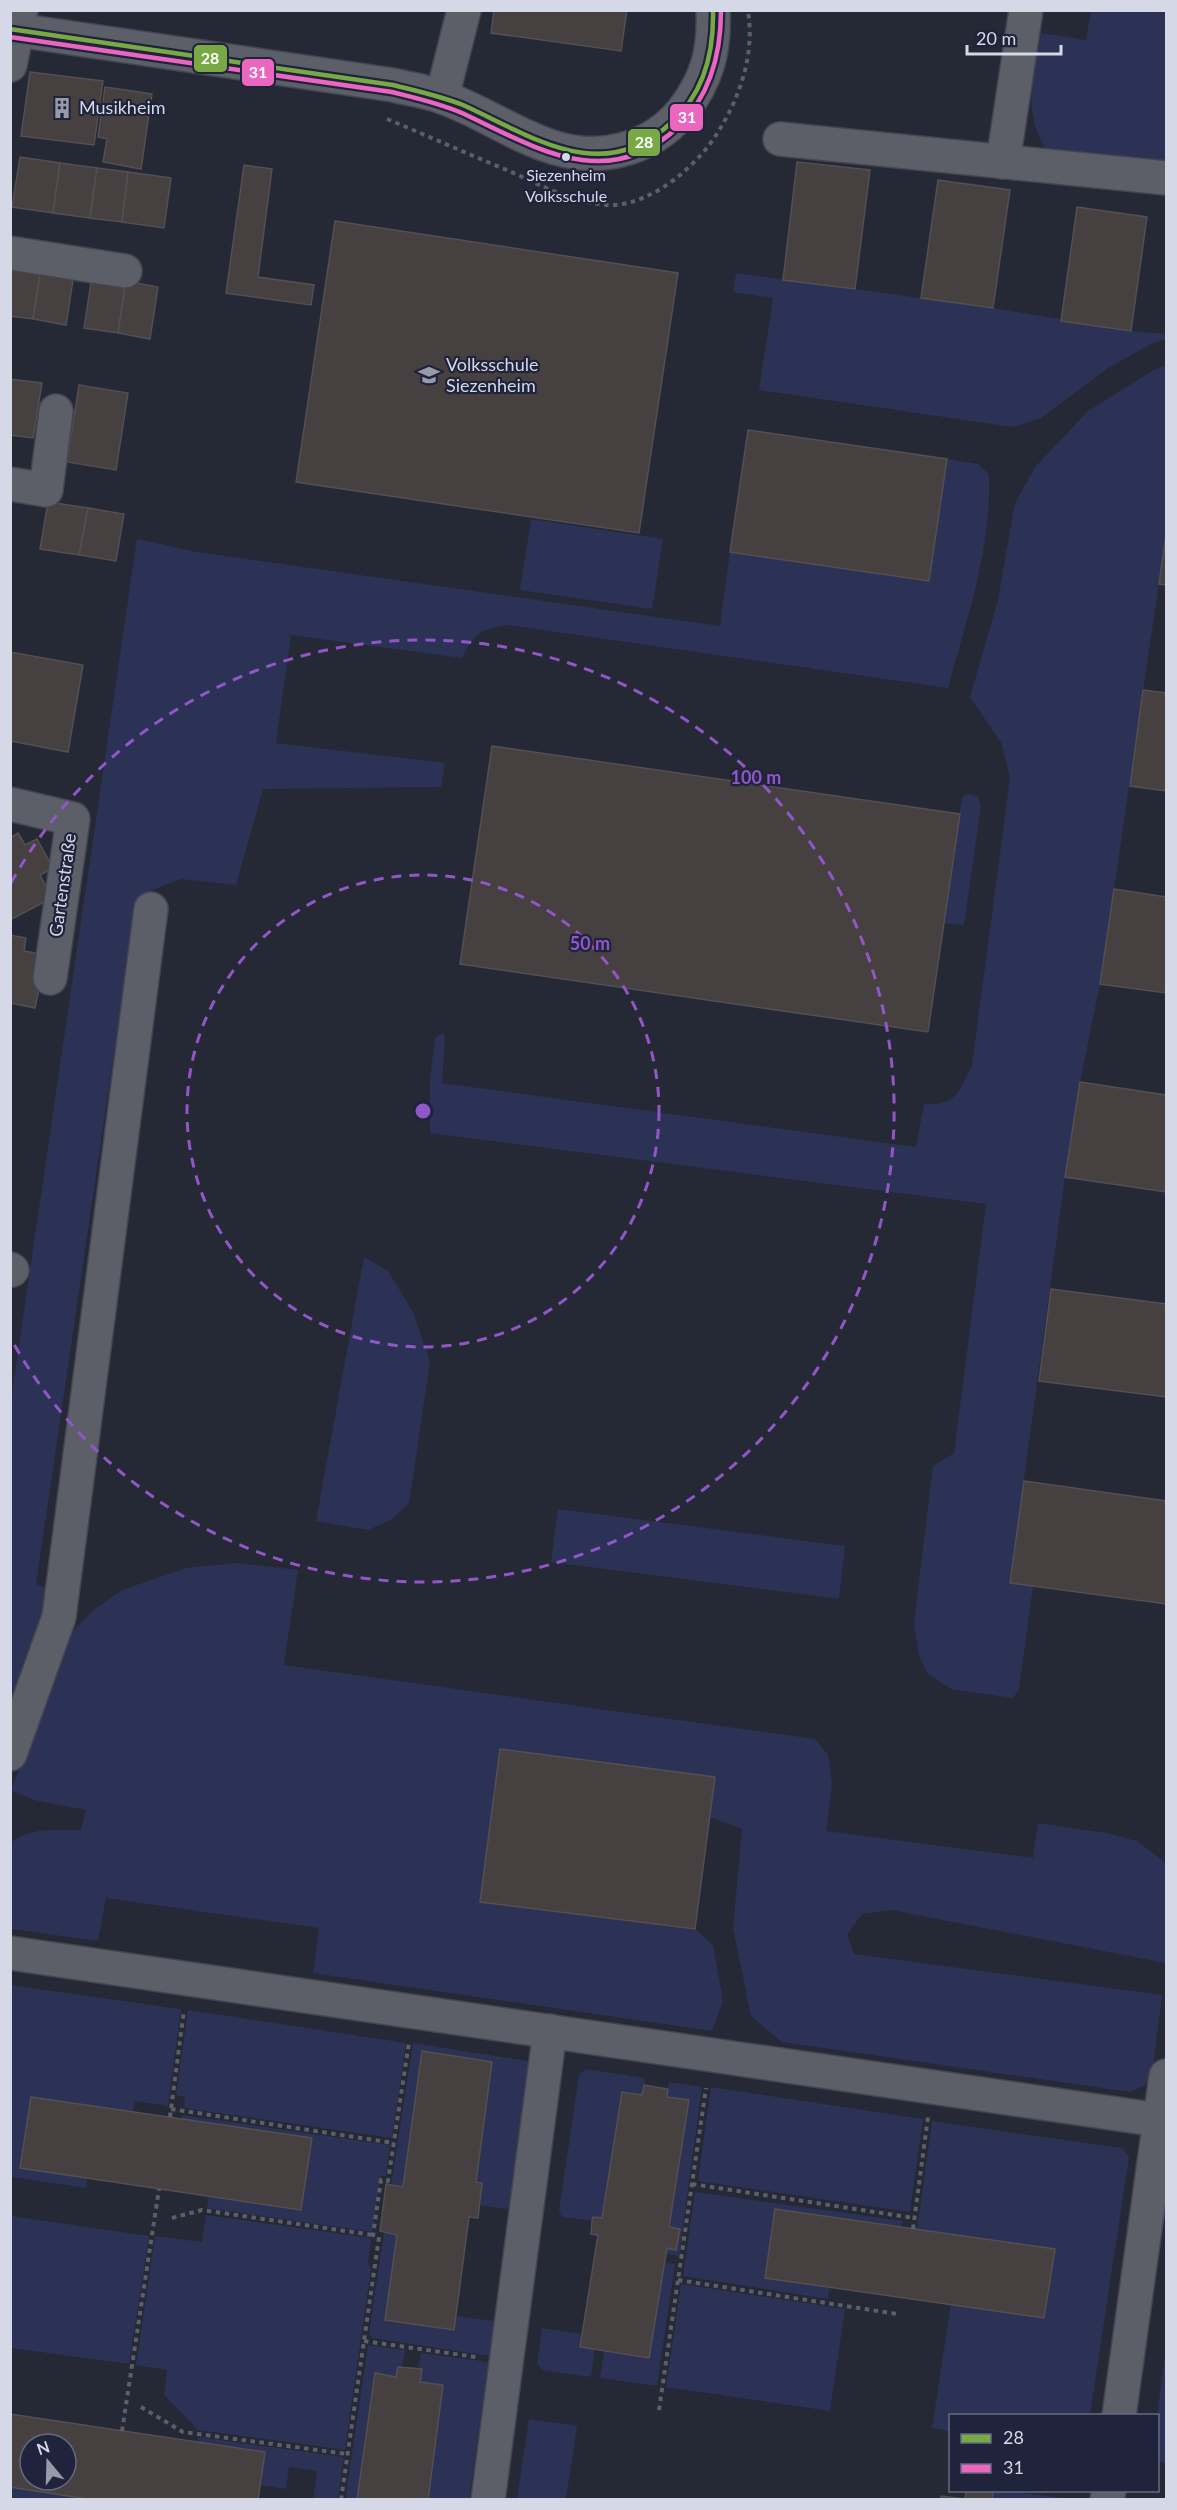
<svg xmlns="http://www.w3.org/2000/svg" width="1177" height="2510" font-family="Lato,sans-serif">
  <rect width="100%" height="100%" fill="#252835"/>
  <g fill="#2c3255">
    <path d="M 1091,11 L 1166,11 L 1166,163 L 1047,151 C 1021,111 1034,76 1041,33 L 1086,40 Z"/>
    <polygon points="736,273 993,308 1131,331 1166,334 1166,339 1151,344 1108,368 1041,418 1013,427 759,390 773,298 733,292"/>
    <path d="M 1166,365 L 1166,535 L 1100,984 L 1080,1082 L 1065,1177 L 1010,1583 L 1033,1586 L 1019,1689 L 1013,1698 L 951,1689 L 928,1674 L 919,1656 L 914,1622 L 933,1466 L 954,1453 L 986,1204 L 430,1133 L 430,1080 L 435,1038 L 442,1033 L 445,1035 L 442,1083 L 916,1147 L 924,1104 C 958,1106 958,1091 972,1065 L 1010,778 L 1002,744 L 970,697 L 998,600 L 1015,503 L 1036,466 L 1088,411 L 1152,371 Z"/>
    <path d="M 947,459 L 978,464 L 989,474 C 992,546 967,619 948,688 L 508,625 C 482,629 474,633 462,658 L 291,635 L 276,743 L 445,763 L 441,787 L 263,789 L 236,885 L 181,879 L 147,892 L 133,923 L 36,1585 L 58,1591 L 11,1710 L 11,1400 L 137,539 L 197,552 L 720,626 L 730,552 L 929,581 Z"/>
    <polygon points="531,519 663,539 652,609 520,590"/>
    <polygon points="971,794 978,797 981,805 964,925 944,923 961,803 963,796"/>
    <polygon points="364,1257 388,1271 413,1312 430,1362 409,1503 391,1520 368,1530 316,1521"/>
    <polygon points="558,1509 845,1546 839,1599 551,1562"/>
    <path d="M 238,1563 L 298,1570 L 284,1665 L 815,1739 L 828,1755 L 832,1784 L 826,1831 L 1033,1858 L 1038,1823 L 1107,1833 L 1137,1841 L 1166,1863 L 1166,1963 L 891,1910 L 862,1914 L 847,1935 L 854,1954 L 1162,1995 L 1152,2076 L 1144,2086 L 1130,2092 L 782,2042 L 751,2016 L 733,1928 L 742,1829 L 710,1817 L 715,1777 L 500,1749 L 481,1902 L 695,1929 L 713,1945 L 723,2001 L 712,2031 L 313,1973 L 319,1928 L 106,1898 L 98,1941 L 11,1929 L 11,1843 C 28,1827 59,1830 81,1830 L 86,1810 L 34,1800 L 11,1790 L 73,1631 L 95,1609 L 122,1590 L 186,1568 Z"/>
    <polygon points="11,1985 181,2009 168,2106 135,2101 133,2112 31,2097 20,2168 87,2178 86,2188 11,2177"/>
    <polygon points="188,2010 406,2043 392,2138 184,2108 185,2097 176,2095"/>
    <polygon points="413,2043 528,2061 533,2067 512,2204 506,2209 480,2205 482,2184 476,2182 491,2062 422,2051 403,2187 391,2185"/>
    <polygon points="586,2069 645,2078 642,2095 622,2092 602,2218 594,2217 592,2221 562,2217 559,2211 579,2075"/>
    <polygon points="669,2082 702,2087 679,2256 666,2254 667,2248 676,2249 679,2229 669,2227 689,2100 667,2097"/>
    <polygon points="711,2087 923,2119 910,2212 698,2181"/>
    <polygon points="182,2115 390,2145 386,2176 381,2176 372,2232 207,2208 209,2196 301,2209 312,2138 182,2119"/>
    <polygon points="932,2121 1122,2148 1129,2157 1090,2415 950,2416 950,2431 932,2428 951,2303 1044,2318 1054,2249 917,2229"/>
    <polygon points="695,2192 903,2221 902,2227 775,2209 765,2278 830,2286 828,2299 683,2276"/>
    <polygon points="206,2215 371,2238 368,2264 371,2269 345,2450 198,2430 164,2395 167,2370 136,2365 155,2236 202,2242"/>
    <polygon points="11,2216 149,2236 129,2364 11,2348"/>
    <polygon points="384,2233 397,2235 385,2320 454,2329 456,2316 495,2321 490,2356 372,2338 369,2333"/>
    <polygon points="665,2263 675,2264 657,2386 600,2378 604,2350 649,2357"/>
    <polygon points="681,2284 845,2309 830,2411 666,2387"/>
    <polygon points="542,2328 582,2334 595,2349 591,2377 543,2370 537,2364"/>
    <polygon points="368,2345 405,2350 402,2367 398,2367 396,2377 375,2374 357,2499 345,2500"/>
    <polygon points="1166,2350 1166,2463 1158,2462 1157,2415"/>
    <polygon points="421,2353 489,2362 469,2499 428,2499 443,2385 420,2382 418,2369"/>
    <polygon points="529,2419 577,2426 566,2499 517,2499"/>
    <polygon points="198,2437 344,2457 338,2499 313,2499 317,2471 289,2467 286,2489 260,2485 197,2442"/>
    <polygon points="10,2487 94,2499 11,2498"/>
    <polygon points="994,2490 1009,2491 1072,2499 992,2499"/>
  </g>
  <g fill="#464040" stroke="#534f52" stroke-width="1.5" fill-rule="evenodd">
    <polygon points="494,10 627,10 621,51 491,33"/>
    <polygon points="30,72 103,81 94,145 21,136"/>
    <polygon points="105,87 152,94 141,169 103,162 107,139 98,137"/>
    <polygon points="20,157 60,163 53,213 12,207"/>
    <polygon points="797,162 870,170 855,289 783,280"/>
    <polygon points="60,163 97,168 90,218 53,213"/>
    <polygon points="244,165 272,169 258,277 314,285 311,305 226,293"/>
    <polygon points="97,168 128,172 122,222 90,218"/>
    <polygon points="128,172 171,178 164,228 122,222"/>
    <polygon points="938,180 1010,190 993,308 921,298"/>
    <polygon points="1077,207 1147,217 1131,331 1061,321"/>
    <polygon points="335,221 678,273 639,533 296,482"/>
    <polygon points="10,264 41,269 33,319 10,316"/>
    <polygon points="41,269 74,274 66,325 33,319"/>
    <polygon points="92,276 126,281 118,333 84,328"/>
    <polygon points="126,281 158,287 150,339 118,333"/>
    <polygon points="10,379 42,383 33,438 10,435"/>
    <polygon points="79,385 128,393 116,470 67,462"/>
    <polygon points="748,430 947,459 929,581 730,552"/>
    <polygon points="48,502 88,508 79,555 40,549"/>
    <polygon points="88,508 124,514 116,561 79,555"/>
    <polygon points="1166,535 1166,585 1159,584"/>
    <polygon points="10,652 83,665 68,752 10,741"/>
    <polygon points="1143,690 1166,693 1166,791 1130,786"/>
    <polygon points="492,746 960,814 928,1032 460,964"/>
    <polygon points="18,833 25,845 37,839 53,868 40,875 52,898 10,920 10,838"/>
    <polygon points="1114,889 1166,897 1166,993 1100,984"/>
    <polygon points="10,935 26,938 24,951 46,955 35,1008 10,1003"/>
    <polygon points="1080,1082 1166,1095 1166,1192 1065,1177"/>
    <polygon points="1051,1289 1166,1304 1166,1397 1039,1381"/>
    <polygon points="1024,1481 1166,1501 1166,1604 1010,1583"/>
    <polygon points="500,1749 715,1777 695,1929 480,1902"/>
    <polygon points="422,2051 492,2062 476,2182 482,2183 478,2218 469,2217 454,2330 385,2320 397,2235 380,2231 386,2184 403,2187"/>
    <polygon points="644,2085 668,2089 667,2097 689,2100 669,2227 680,2229 676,2250 667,2248 649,2358 580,2347 598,2235 591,2234 592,2221 593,2217 602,2218 622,2092 642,2095"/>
    <polygon points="31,2097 312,2138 301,2210 20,2168"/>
    <polygon points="775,2209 1055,2249 1044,2318 765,2278"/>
    <polygon points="398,2367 422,2369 420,2382 443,2385 428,2500 357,2500 375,2373 396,2377"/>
    <path d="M 10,2414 L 265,2452 L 258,2500 L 94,2500 L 10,2487 ZM 30,2444 L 66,2444 L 66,2480 L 30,2480 Z"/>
    <polygon points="966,2490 993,2492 992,2500 941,2500 941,2496 965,2499"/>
  </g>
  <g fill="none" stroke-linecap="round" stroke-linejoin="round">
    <defs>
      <g id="minor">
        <path d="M 10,29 L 393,85 C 409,89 426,91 442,97 C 502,118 552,167 621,150 C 645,144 666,131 682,112 C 707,80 715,51 713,10"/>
        <polyline points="10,65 21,10"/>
        <polyline points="442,97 464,10"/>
        <polyline points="780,139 1166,178"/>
        <polyline points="1003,162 1026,10"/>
        <polyline points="10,253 125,271"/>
        <polyline points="10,484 46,490 56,411"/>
        <polyline points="10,804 73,819 50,978"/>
        <polyline points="10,1269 12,1270"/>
        <polyline points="10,1754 59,1617 151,909"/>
        <polyline points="10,1953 1166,2121"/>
        <polyline points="1119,2416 1166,2076"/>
        <polyline points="488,2500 550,2031"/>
        <polyline points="1107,2500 1109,2490"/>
      </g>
    </defs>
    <use href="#minor" stroke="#434550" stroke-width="36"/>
    <g stroke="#5c5e68" stroke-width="4" stroke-dasharray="4.5 4.5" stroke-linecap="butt">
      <path d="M 387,119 C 428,136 468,154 509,171 C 541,185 576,205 612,205 C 653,204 698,165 718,132 C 740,97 755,54 748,11"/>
      <polyline points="171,2109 394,2143"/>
      <polyline points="170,2117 184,2010"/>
      <polyline points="692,2184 914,2218"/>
      <polyline points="172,2218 202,2210 373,2235"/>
      <polyline points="913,2229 928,2117"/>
      <polyline points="678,2280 897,2314"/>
      <polyline points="364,2341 476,2357"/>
      <polyline points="141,2407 183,2432 347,2454"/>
      <polyline points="659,2410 706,2088"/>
      <polyline points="122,2431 159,2189"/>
      <polyline points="341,2500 379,2237 373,2235 381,2180 388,2181 409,2042"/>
    </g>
    <use href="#minor" stroke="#5c5e68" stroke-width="33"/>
    <defs>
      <path id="bus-1" d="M 10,29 L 393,85 C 417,91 440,96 463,105 C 532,136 602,188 672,122 C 704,93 714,52 713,10"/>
      <path id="bus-2" d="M 10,37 L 392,92 C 416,98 439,103 462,113 C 533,146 606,195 678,127 C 710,96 721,54 721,10"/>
    </defs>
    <use href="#bus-1" stroke="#1f233b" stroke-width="9"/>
    <use href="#bus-2" stroke="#1f233b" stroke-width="9"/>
    <use href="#bus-1" stroke="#79a945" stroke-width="4.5"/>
    <use href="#bus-2" stroke="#eb66be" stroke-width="4.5"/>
  </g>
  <g fill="none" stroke="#9157c9" stroke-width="3" stroke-dasharray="10 8">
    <circle cx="423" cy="1111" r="236"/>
    <path d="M11 883A471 471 0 1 1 11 1339"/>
  </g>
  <defs>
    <symbol id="building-bare" viewBox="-9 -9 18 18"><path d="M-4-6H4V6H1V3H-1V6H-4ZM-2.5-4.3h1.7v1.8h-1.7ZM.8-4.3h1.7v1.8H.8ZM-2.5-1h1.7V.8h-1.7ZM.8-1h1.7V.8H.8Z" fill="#979aa9" stroke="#1f233b" stroke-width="2.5" paint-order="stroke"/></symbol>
    <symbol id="school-bare" viewBox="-9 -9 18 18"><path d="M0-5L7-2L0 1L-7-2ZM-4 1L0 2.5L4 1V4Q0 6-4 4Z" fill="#979aa9" stroke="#1f233b" stroke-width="2.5" paint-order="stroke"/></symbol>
  </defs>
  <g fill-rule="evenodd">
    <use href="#building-bare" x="47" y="93" width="30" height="30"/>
    <use href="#school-bare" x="414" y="360" width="30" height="30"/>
  </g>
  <circle fill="#d4d8e7" stroke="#1f233b" stroke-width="2" cx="566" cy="157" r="5"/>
  <g text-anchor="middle" stroke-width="4.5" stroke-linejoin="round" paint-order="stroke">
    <g font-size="16" fill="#d4d8e7" stroke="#1f233b">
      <text x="566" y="181">Siezenheim<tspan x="566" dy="21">Volksschule</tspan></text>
    </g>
    <g font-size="18" fill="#d4d8e7" stroke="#1f233b" text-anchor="start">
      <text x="79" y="114">Musikheim</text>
      <text x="446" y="371">Volksschule<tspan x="446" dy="21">Siezenheim</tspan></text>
    </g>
    <g font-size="18" fill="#d4d8e7" stroke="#1f233b">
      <text transform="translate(63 885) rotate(-82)" y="6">Gartenstraße</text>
    </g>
  </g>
  <circle cx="423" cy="1111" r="9" fill="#9157c9" stroke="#1f233b" stroke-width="3"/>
  <g font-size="18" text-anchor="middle" font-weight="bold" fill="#9157c9" stroke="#1f233b" stroke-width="4.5" stroke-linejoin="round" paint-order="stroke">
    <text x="756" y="784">100 m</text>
    <text x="590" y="950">50 m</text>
  </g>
  <g stroke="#1f233b" stroke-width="2">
    <rect x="193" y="44" width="35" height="29" rx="6" fill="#79a945"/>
    <rect x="241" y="58" width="34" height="29" rx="6" fill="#eb66be"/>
    <rect x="669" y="103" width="35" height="29" rx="6" fill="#eb66be"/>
    <rect x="627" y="128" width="34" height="29" rx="6" fill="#79a945"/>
  </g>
  <g font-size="16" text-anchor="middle" font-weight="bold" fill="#fff">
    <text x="210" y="64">28</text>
    <text x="258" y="78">31</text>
    <text x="687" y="123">31</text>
    <text x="644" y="148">28</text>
  </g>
  <rect width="1177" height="2510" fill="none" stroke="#d4d8e7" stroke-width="24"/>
  <rect x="949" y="2414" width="210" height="78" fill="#1f233b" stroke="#676b80" stroke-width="1.5"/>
  <rect x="961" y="2434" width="30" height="9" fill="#79a945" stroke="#676b80" stroke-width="1.5"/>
  <text x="1003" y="2444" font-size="18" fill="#d4d8e7">28</text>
  <rect x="961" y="2464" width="30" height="9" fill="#eb66be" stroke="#676b80" stroke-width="1.5"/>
  <text x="1003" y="2474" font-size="18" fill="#d4d8e7">31</text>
  <g transform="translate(48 2462) rotate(341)"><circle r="28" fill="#1f233b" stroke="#676b80" stroke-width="1.5"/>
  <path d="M0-4.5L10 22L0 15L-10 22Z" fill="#979aa9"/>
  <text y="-9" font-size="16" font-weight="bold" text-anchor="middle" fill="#d4d8e7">N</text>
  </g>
  <path d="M967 45v9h94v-9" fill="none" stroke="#d4d8e7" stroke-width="3"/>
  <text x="976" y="45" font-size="18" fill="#d4d8e7" stroke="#1f233b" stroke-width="4.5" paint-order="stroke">20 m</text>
</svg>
